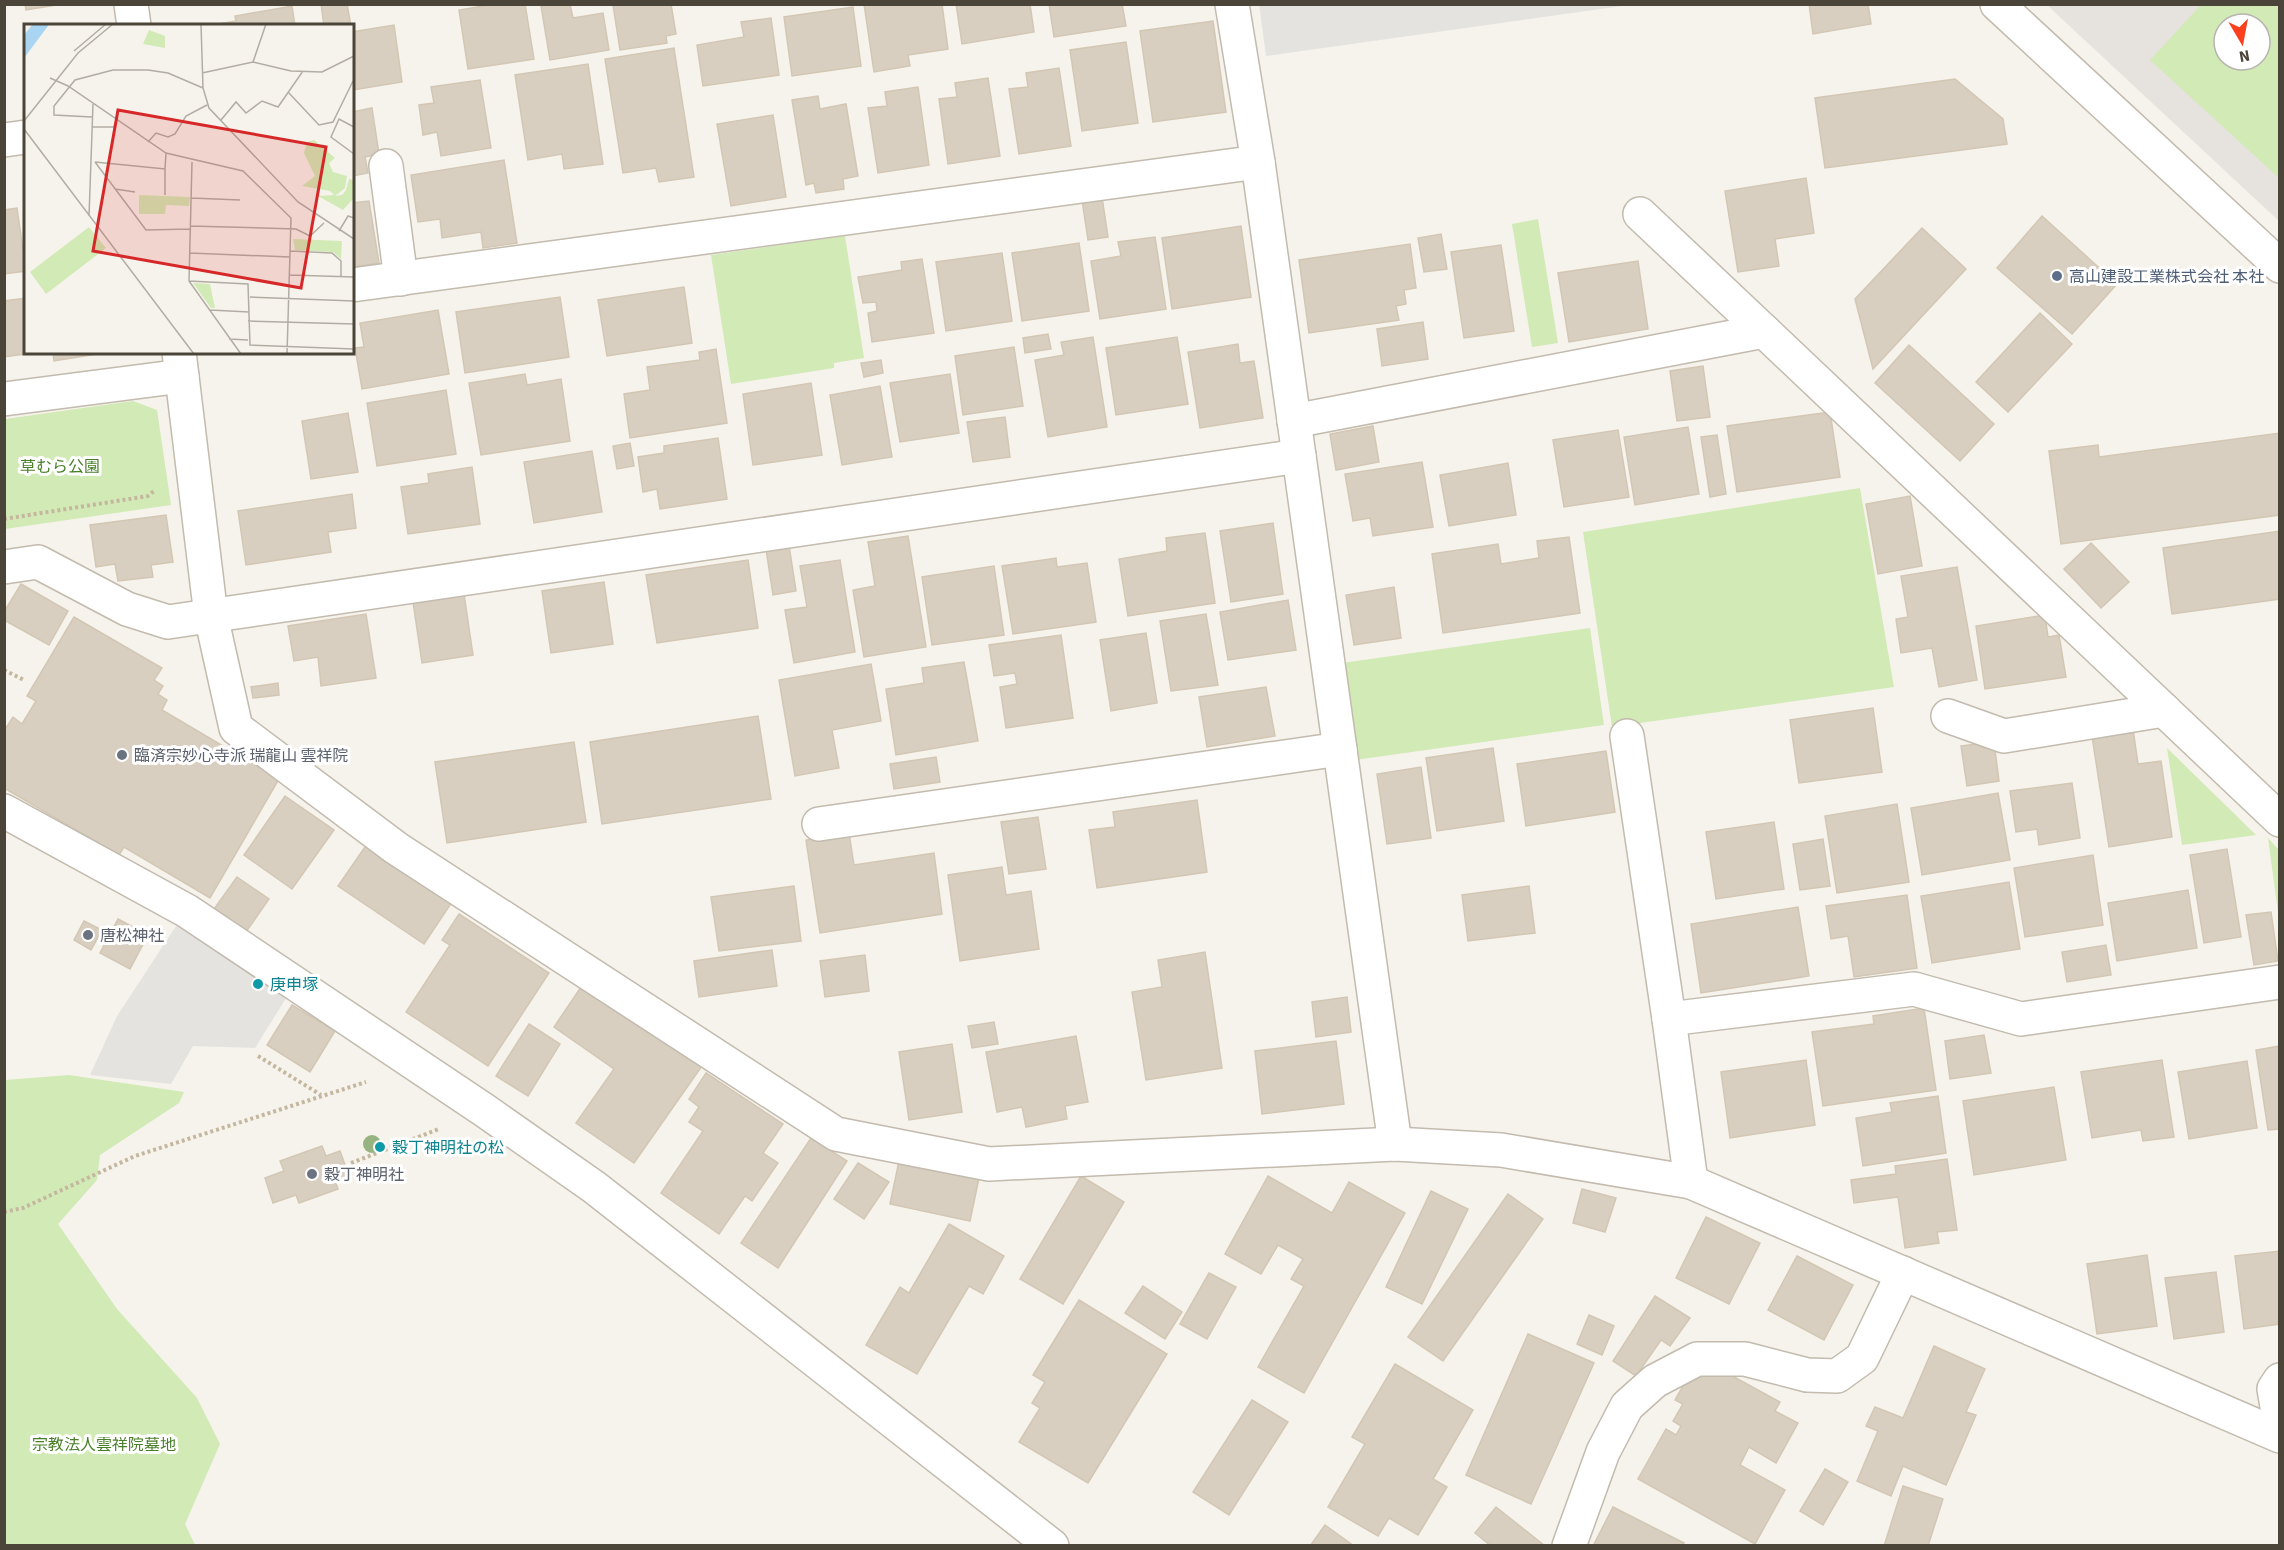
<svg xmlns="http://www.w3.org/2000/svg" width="2284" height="1550" font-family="'Source Sans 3','Noto Sans JP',sans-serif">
  <rect width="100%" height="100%" fill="#f6f3ec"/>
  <path fill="#e6e2dd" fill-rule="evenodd" d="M 2047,5 L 2279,5 L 2279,221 ZM 2224,24 L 2260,24 L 2260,60 L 2224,60 Z"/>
  <g fill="#d2eab5" fill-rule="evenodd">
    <path d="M 2201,5 L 2279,5 L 2279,178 L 2150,60 ZM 2224,24 L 2260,24 L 2260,60 L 2224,60 Z"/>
    <polygon points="1538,219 1558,343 1532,347 1512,224"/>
    <polygon points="845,236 864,358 834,363 834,368 731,384 711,255"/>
    <polygon points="133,401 157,410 171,505 5,529 5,419"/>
    <polygon points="1860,488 1894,687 1612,727 1583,532"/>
    <polygon points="1590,628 1604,725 1355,760 1342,663"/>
    <polygon points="2167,748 2256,835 2182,845"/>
    <polygon points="2268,838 2279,850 2279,920"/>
    <polygon points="69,1075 184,1092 179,1103 100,1155 97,1180 58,1224 117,1309 197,1398 220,1444 185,1524 195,1545 5,1545 5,1080"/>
  </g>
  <g fill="#e5e3e0">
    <polygon points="1259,4 1629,4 1629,5 1266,56"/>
    <polygon points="178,923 288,995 255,1048 193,1046 171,1084 90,1075 117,1016"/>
  </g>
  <g fill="#d8cfc1" stroke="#d3c7b4" stroke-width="1.5">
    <polygon points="25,4 63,4 26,10"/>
    <polygon points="321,4 347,4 351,26 324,26"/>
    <polygon points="495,4 525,4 534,59 468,69 459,10"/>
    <polygon points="549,4 570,4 573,18 603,13 609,50 550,60 541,6"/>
    <polygon points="671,4 676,34 666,36 667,43 620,50 613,5"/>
    <polygon points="864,4 942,4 948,49 908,55 910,66 874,72"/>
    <polygon points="956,4 1030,4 1034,32 962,44"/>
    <polygon points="1049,4 1122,4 1126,26 1054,37"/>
    <polygon points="1809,4 1868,4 1871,24 1813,34"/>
    <polygon points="292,6 295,26 207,26 236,21 235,16"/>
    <polygon points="853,7 861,66 792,76 784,17"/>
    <polygon points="771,18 779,75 703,86 697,45 744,37 741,22"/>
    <polygon points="1213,21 1226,112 1153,122 1140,31"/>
    <polygon points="394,25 402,82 352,90 352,32"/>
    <polygon points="1126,42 1138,123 1082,131 1070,50"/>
    <polygon points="674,48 694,177 659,182 656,168 623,173 605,59"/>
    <polygon points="588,64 603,164 564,169 562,154 528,160 515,75"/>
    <polygon points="1059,68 1071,146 1019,154 1009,89 1028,87 1026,73"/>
    <polygon points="988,78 1000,156 948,164 939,99 957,97 955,83"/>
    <polygon points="1955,79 2003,119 2007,144 1825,168 1815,98"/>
    <polygon points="480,80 491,148 441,156 437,132 423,135 419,105 434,103 431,87"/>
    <polygon points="918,87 929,165 878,173 868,108 887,106 885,92"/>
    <polygon points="818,96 820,109 846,104 858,176 843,179 844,189 816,193 814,183 806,185 792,100"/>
    <polygon points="372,108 379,154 365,157 368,173 352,176 352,112"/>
    <polygon points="773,115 786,197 731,206 717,124"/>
    <polygon points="504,160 517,243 483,248 481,232 442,238 440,219 418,222 411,175"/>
    <polygon points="1806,178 1814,233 1775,239 1779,266 1738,272 1725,191"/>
    <polygon points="1102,197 1108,237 1088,240 1082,200"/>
    <polygon points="369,201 379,263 352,267 352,203"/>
    <polygon points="17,208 26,271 4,274 4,210"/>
    <polygon points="2042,216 2117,284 2072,334 1997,268"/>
    <polygon points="1241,226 1251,297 1172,309 1162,238"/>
    <polygon points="1922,228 1966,269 1873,369 1855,299"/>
    <polygon points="1441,234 1447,269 1424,272 1418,238"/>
    <polygon points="1155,237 1166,309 1100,319 1091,261 1121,256 1118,242"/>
    <polygon points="1079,243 1089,311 1022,321 1012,253"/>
    <polygon points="1410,244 1416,288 1404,290 1406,304 1396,306 1399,320 1309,333 1299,260"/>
    <polygon points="1501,245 1514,331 1464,338 1451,252"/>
    <polygon points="1002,253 1012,321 946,331 936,262"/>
    <polygon points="922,259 934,333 872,342 868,313 877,311 876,302 863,303 858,277 902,270 901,262"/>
    <polygon points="1638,261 1648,329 1569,342 1558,273"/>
    <polygon points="684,287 692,343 607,356 598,300"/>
    <polygon points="560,297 569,357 465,373 456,312"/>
    <polygon points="26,298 26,352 40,352 4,357 4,301"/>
    <polygon points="438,310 449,374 362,389 355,348 364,347 360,323"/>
    <polygon points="2040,313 2072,344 2008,412 1976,382"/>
    <polygon points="1423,322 1428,359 1382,366 1377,329"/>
    <polygon points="1048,334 1051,349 1025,353 1023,338"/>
    <polygon points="1093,337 1107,427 1048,437 1035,360 1064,355 1061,342"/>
    <polygon points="1177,337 1188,404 1116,415 1106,348"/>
    <polygon points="1238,344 1240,363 1254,361 1263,418 1200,428 1188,352"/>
    <polygon points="1909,345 1994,424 1960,461 1875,383"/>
    <polygon points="1014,347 1023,406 963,415 955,356"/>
    <polygon points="716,349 727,423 630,438 624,394 650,390 647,367 700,360 699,352"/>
    <polygon points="53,352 103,352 103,353 54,361"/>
    <polygon points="881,360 883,373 864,377 861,363"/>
    <polygon points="1703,366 1710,417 1677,421 1670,371"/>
    <polygon points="525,374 527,385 561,379 570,441 481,455 469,383"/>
    <polygon points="950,374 959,433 900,442 890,383"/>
    <polygon points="811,383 822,455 753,465 743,394"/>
    <polygon points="880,386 892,457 842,465 830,395"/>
    <polygon points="446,390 456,454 377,466 367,403"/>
    <polygon points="1830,412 1840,477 1737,492 1727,426"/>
    <polygon points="348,413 358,472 311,479 302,421"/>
    <polygon points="1005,417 1010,457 973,462 967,422"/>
    <polygon points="1373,426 1379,462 1336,470 1330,434"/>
    <polygon points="1688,427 1699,494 1635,505 1624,437"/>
    <polygon points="1618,430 1629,497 1564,507 1553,440"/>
    <polygon points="2280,433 2280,515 2061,544 2049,451 2098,445 2099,457"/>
    <polygon points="1717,435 1726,494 1710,497 1701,437"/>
    <polygon points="718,438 727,499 660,509 657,489 643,492 638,457 664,453 664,446"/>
    <polygon points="630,443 634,466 617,469 613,446"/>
    <polygon points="592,451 602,512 534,523 524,462"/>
    <polygon points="1422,462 1433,527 1373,536 1370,518 1353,521 1345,474"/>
    <polygon points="1508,463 1516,515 1449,526 1440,475"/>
    <polygon points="472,467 480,524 408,534 401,487 429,483 428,474"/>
    <polygon points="352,494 356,528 328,532 331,552 246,565 238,511"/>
    <polygon points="1910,496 1922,566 1878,574 1866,504"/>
    <polygon points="166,515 173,562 151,565 153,577 118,581 115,564 96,567 90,525"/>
    <polygon points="1273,523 1283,594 1231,602 1220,531"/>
    <polygon points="2280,531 2280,599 2172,614 2163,548"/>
    <polygon points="1205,533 1215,603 1128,616 1119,559 1167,551 1166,538"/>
    <polygon points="908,536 926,647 864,657 853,590 875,586 868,542"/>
    <polygon points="1569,537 1580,613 1443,633 1432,554 1498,544 1501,564 1539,558 1537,541"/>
    <polygon points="2091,543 2129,582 2101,608 2064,569"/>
    <polygon points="789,545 796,591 773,595 766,549"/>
    <polygon points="1056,558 1057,567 1087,563 1096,622 1013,634 1002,566"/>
    <polygon points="748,560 758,628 657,643 646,575"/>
    <polygon points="840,560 855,652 794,663 785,610 807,607 800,566"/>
    <polygon points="994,566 1004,635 932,645 922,577"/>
    <polygon points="1957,567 1977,680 1939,687 1932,648 1901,653 1896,619 1908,617 1901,576"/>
    <polygon points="604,582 613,644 551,653 542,591"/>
    <polygon points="21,584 68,611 49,645 4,620 4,612"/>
    <polygon points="1394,587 1401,638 1354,645 1346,595"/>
    <polygon points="464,594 473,655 422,663 413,602"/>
    <polygon points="1288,600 1296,650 1228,660 1220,612"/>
    <polygon points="366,614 376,678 321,686 318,657 294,661 288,626"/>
    <polygon points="1206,614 1218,685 1171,691 1160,621"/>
    <polygon points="2045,615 2048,637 2059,635 2066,677 1985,689 1976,626"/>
    <polygon points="74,617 162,668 154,680 163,686 158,694 167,700 162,710 279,779 210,898 124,847 119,855 4,788 4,731 13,717 22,724 36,701 27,696"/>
    <polygon points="1146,633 1157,703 1111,711 1100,640"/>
    <polygon points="1061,635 1073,718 1006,728 1000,687 1017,684 1015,673 994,676 989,645"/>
    <polygon points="964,662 978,741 896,755 886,689 924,683 922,668"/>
    <polygon points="871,664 881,721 832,730 839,768 795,776 779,680"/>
    <polygon points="278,683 279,695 253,698 251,687"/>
    <polygon points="1266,687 1275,736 1207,747 1199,697"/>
    <polygon points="1873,708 1882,772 1799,783 1790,720"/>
    <polygon points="758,716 771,799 602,824 590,742"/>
    <polygon points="2133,729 2138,764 2161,761 2172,837 2109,847 2092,736"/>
    <polygon points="574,742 586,822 447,843 435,762"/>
    <polygon points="1994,742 1999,781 1967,786 1961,746"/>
    <polygon points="1493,748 1504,821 1437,831 1426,758"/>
    <polygon points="1606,751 1615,812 1526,826 1517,764"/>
    <polygon points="936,757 940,782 894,789 890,764"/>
    <polygon points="1421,767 1431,838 1387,844 1377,774"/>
    <polygon points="2072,783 2080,838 2039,845 2037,829 2016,832 2010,791"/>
    <polygon points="1998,793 2010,860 1922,875 1911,808"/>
    <polygon points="285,796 334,830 292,889 244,855"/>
    <polygon points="1197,800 1207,872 1097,888 1089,830 1115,827 1113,812"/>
    <polygon points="1897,804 1909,882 1837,893 1825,816"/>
    <polygon points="1038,817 1046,869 1009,874 1001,822"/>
    <polygon points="1774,822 1784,889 1716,899 1706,832"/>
    <polygon points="849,833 854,865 934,853 942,914 820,933 806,840"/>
    <polygon points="1823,839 1830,886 1800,890 1793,844"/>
    <polygon points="367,844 452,902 424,944 338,886"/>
    <polygon points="2227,849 2241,937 2204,943 2190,855"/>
    <polygon points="2093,855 2103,925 2025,937 2014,868"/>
    <polygon points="1002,867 1006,895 1031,891 1039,949 960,961 948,875"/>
    <polygon points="237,877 269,899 246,932 214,909"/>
    <polygon points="2009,882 2020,949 1932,963 1921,896"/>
    <polygon points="794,886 801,941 719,951 711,897"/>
    <polygon points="1529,886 1535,933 1468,941 1462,895"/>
    <polygon points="2188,890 2197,948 2117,961 2108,903"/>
    <polygon points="1907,895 1917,968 1854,977 1848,936 1831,939 1826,906"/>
    <polygon points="1798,907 1809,976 1701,993 1691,924"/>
    <polygon points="2271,912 2278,961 2254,965 2246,915"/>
    <polygon points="459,914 549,973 488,1066 406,1012 450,945 442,940"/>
    <polygon points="118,919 148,935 130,969 100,953"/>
    <polygon points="84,921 102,930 91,950 74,940"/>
    <polygon points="2106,945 2111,975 2067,982 2062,952"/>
    <polygon points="772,950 777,986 699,997 694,961"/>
    <polygon points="1205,952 1222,1068 1146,1080 1132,992 1162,987 1158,960"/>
    <polygon points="865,955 869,991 825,997 820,961"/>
    <polygon points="583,984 702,1066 634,1163 576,1123 614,1069 554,1027"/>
    <polygon points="1347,997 1351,1032 1316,1037 1312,1002"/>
    <polygon points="292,1005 335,1031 310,1072 267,1045"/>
    <polygon points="1924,1008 1936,1090 1823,1106 1812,1032 1874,1024 1873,1016"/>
    <polygon points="994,1022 998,1044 972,1048 968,1026"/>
    <polygon points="529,1024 560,1044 528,1096 496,1076"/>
    <polygon points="1984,1035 1991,1073 1950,1079 1945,1041"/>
    <polygon points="1076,1036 1088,1102 1065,1106 1067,1119 1026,1127 1022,1107 997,1112 986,1052"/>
    <polygon points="1336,1041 1344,1104 1262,1114 1255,1051"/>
    <polygon points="952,1044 962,1112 909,1120 899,1052"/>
    <polygon points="2280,1046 2280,1129 2268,1130 2256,1050"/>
    <polygon points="1806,1060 1815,1125 1730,1138 1721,1072"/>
    <polygon points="2162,1060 2174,1137 2143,1141 2141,1130 2092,1138 2081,1072"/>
    <polygon points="2247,1061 2257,1128 2189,1139 2178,1072"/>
    <polygon points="706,1073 783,1124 763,1153 778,1163 752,1201 745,1196 719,1234 661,1193 703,1131 689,1122 699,1107 689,1099"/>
    <polygon points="2054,1087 2066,1160 1974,1175 1963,1101"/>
    <polygon points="1938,1096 1946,1153 1863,1166 1856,1118 1892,1112 1890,1103"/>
    <polygon points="811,1138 847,1161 778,1268 741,1243"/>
    <polygon points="322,1146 326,1156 340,1151 349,1176 335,1181 338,1189 299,1203 296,1195 273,1203 265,1178 284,1171 280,1161"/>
    <polygon points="1947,1159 1957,1230 1937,1232 1939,1243 1905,1248 1898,1197 1854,1203 1851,1180 1896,1174 1895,1166"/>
    <polygon points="899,1161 979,1178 970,1221 890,1204"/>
    <polygon points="858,1163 889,1182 864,1219 834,1199"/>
    <polygon points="1081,1176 1124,1202 1063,1304 1020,1279"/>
    <polygon points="1268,1176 1332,1213 1349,1182 1405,1213 1304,1393 1258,1367 1304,1286 1291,1279 1303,1259 1278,1245 1261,1274 1225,1254"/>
    <polygon points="1582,1189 1616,1198 1605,1232 1573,1223"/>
    <polygon points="1431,1191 1468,1209 1422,1304 1386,1287"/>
    <polygon points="1508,1194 1543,1219 1443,1361 1408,1337"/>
    <polygon points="1706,1217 1760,1243 1729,1304 1676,1278"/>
    <polygon points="949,1224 1004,1256 983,1294 969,1286 917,1374 866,1345 900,1287 909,1293"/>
    <polygon points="2280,1251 2280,1324 2244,1329 2235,1256"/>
    <polygon points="2147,1255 2157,1326 2097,1334 2087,1264"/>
    <polygon points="1797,1256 1853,1285 1824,1340 1768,1310"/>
    <polygon points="2216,1272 2224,1332 2174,1339 2165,1278"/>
    <polygon points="1209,1273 1236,1287 1207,1339 1180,1324"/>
    <polygon points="1143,1286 1182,1312 1165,1339 1125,1313"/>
    <polygon points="1655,1296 1690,1318 1670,1346 1661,1340 1636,1376 1613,1361"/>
    <polygon points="1079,1300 1167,1354 1088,1483 1019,1442 1040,1408 1032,1403 1045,1382 1033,1375"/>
    <polygon points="1589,1315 1614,1326 1602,1355 1577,1344"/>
    <polygon points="1528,1334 1594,1363 1531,1504 1466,1475"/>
    <polygon points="1934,1346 1985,1369 1966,1412 1976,1415 1946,1485 1903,1466 1891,1496 1857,1481 1878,1431 1866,1426 1875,1407 1903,1418"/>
    <polygon points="1395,1364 1473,1410 1433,1479 1447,1487 1418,1535 1389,1518 1378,1536 1328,1507 1365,1444 1352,1437"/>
    <polygon points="1714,1366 1780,1402 1775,1411 1798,1423 1776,1463 1749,1447 1740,1465 1785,1490 1755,1544 1638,1479 1666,1429 1676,1435 1681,1426 1673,1421 1683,1404 1675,1400 1691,1372"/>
    <polygon points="1252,1400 1288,1422 1229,1515 1193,1492"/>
    <polygon points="1825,1469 1848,1482 1823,1525 1800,1511"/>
    <polygon points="1903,1486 1943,1499 1928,1546 1884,1546"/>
    <polygon points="1496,1507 1545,1546 1491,1546 1475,1533"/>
    <polygon points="1613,1507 1684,1543 1683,1546 1593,1546"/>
    <polygon points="1325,1525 1354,1546 1310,1546"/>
  </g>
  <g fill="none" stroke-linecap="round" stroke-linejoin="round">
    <defs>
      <g id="minor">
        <polyline points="131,4 134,26"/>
        <polyline points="1232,4 1258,162 1395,1144"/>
        <polyline points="4,140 26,137"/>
        <polyline points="386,166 401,279"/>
        <polyline points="1640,214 1764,331"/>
        <polyline points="352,285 1258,162"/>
        <polyline points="179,352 211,616 236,728 396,848 836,1134 989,1164 1395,1144 1501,1150 1691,1182 2280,1436"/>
        <polyline points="4,399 182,376"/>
        <polyline points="1294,421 1764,331 2280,820"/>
        <polyline points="4,567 38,562 127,609 168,622 1299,456"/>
        <polyline points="1948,716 2004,736 2164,710"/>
        <polyline points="1627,736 1669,1019"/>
        <polyline points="4,811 187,911 484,1110 594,1187 1052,1546"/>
        <polyline points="819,824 1340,749"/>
        <polyline points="1691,1182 1669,1019 1914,989 2021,1019 2280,982"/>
        <polyline points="2280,1380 2274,1389 2280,1424"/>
        <polyline points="1569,1546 1603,1452 1627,1406 1655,1381 1697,1359 1745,1359 1807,1375 1837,1376 1862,1358 1903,1273"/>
      </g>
      <polyline id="tertiary" points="1997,4 2280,266"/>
    </defs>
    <use href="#minor" stroke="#c2bbae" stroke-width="36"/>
    <use href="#tertiary" stroke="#c2bbae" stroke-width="36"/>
    <g stroke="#c4b79f" stroke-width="4" stroke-dasharray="3 3" stroke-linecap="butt">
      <polyline points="4,519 148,496 154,491"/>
      <polyline points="4,670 24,680"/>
      <polyline points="258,1056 321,1095"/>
      <polyline points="351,1163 439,1129"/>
      <polyline points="4,1212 23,1208 135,1156 366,1082"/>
    </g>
    <use href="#minor" stroke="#fff" stroke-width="33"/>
    <use href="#tertiary" stroke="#fff" stroke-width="33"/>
  </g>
  <circle fill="#97b381" cx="372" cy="1144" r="9"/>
  <circle fill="#5c6f8a" stroke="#fff" stroke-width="2" cx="2057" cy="276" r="6"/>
  <g fill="#6b7280" stroke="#fff" stroke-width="2">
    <circle cx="122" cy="755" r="6"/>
    <circle cx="88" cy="935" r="6"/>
    <circle cx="312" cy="1174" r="6"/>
  </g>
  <g fill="#0f9aa8" stroke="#fff" stroke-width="2">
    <circle cx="258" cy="984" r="6"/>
    <circle cx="380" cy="1147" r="6"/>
  </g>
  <g text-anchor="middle" stroke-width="6" stroke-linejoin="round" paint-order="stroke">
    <g font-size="16" fill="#4e5e75" stroke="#fff" text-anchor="start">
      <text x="2069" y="282">高山建設工業株式会社 本社</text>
    </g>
    <g font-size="16" fill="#4a7f2a" stroke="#fff">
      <text x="60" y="472">草むら公園</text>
      <text x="104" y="1450">宗教法人雲祥院墓地</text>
    </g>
    <g font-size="16" fill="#5b616d" stroke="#fff" text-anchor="start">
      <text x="134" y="761">臨済宗妙心寺派 瑞龍山 雲祥院</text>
      <text x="100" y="941">唐松神社</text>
      <text x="324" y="1180">穀丁神明社</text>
    </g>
    <g font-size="16" fill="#0d838f" stroke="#fff" text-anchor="start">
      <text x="270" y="990">庚申塚</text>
      <text x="392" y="1153">穀丁神明社の松</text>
    </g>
  </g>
  <g transform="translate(24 24)">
    <rect width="330" height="330" fill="#f6f3ec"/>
    <path d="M 125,6 L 141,12 L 141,24 L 119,20 ZM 290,116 L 311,134 L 305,139 L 309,148 L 323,152 L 321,164 L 311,172 L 318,171 L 322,166 L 325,155 L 330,156 L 329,175 L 319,186 L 294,172 L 310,171 L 306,167 L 278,162 L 291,152 L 280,129 L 283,118 ZM 115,171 L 166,173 L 165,182 L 142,181 L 141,190 L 115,190 ZM 65,203 L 82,224 L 22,270 L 6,248 ZM 269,215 L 318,217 L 317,235 L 309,228 L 271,226 ZM 169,259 L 186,260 L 191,284 L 187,284 Z" fill="#d2eab5"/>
    <path d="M 25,0 L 24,2 L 0,34 L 0,11 L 8,1 Z" fill="#a9d4f2"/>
    <path fill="none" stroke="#b2ada4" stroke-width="1.5" d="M 177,0 L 179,64 L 185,84 L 274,178 L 330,215M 50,27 L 82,0M 229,38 L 242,0M 178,49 L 229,38 L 267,47 L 298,48 L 330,32M 26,54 L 44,62 L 142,129 L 219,147 L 267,194 L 263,330M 264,68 L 295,101 L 309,98 L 329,57M 68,93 L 30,91 L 30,82 L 51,56 L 89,46 L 124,46 L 144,49 L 179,64M 197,96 L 212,78 L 222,89 L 238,77 L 254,83 L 279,47M 0,97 L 54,29 L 89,0M 68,103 L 90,103 L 92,97M 330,103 L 315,95 L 307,113 L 330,130M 0,105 L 170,330M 124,118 L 132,109 L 144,113 L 151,110 L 162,92 L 183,81M 71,138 L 122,206 L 166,205M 71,138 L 141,145 L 142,129M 168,138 L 165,257 L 217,330M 91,165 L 111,168M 141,171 L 141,145M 167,174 L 216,176M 65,192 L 69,80M 166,202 L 272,205 L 286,212 L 300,199M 315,207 L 324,192 L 330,194M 266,227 L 308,229 L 317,237 L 317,252M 165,229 L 266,233M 265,251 L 330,253M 165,257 L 224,260 L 226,321 L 330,325M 226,273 L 330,277M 186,286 L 225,288M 224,297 L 330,300M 205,315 L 224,316"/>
    <path fill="#d62828" fill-opacity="0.15" stroke="#d62828" stroke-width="3" d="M 94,86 L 302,123 L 277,264 L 69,227 Z"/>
    <rect width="330" height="330" fill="none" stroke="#4b4439" stroke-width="3"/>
  </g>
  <rect width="2284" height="1550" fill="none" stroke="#4b4439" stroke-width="12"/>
  <g transform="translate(2242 42) rotate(170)"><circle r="28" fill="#ffffff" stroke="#b7b4b0" stroke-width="1.5"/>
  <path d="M0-4.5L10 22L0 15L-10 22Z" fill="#fc3f1d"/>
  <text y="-9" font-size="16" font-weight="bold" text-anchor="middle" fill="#4b4439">N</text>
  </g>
</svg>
